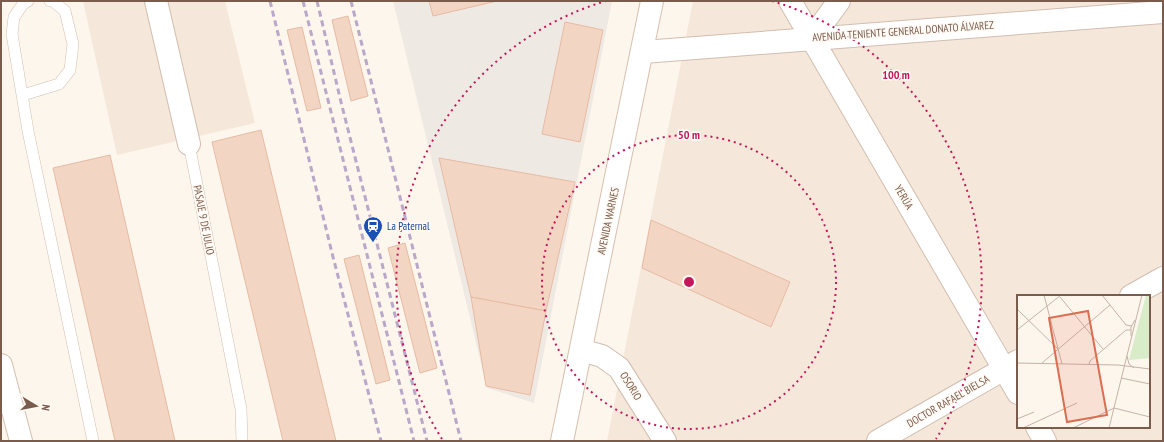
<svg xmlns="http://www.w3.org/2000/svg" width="1164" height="442" font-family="'PT Sans Narrow',sans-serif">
  <rect width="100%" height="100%" fill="#fdf6ec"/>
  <g fill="#f5e8da" fill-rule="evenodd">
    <polygon points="83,1 225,1 255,123 117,155"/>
    <path d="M 693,1 L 1163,1 L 1163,441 L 607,441 ZM 1018,296 L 1149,296 L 1149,427 L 1018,427 Z"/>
  </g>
  <polygon fill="#efe9e4" points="393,1 612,1 534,403 487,388"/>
  <g fill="#f3d5c3" stroke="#e6bba3">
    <polygon points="429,1 497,1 433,16"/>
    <polygon points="348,16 368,96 351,101 332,20"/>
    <polygon points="565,22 603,30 580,142 542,134"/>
    <polygon points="302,27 321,108 307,111 287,30"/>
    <polygon points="261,130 336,441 283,441 212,142"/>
    <polygon points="110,155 175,441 115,441 53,168"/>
    <polygon points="439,158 575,182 546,311 471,297"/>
    <polygon points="651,220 790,282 771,327 642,268"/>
    <polygon points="405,243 437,368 420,373 388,248"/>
    <polygon points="359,255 390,380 376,384 344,259"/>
    <polygon points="471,297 546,311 530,395 486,386"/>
  </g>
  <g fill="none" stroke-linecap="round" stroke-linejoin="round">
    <defs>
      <g id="service">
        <polyline points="28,1 23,4 14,17 12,34 28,131 93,441"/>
        <polyline points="23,95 59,84 70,70 73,44 65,11 53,1 50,1"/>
        <polyline points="189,144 241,409 242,441"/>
      </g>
      <g id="minor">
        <polyline points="156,1 189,144"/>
        <polyline points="790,1 1018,393"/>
        <polyline points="812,38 839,1"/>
        <polyline points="1131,296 1163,278"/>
        <polyline points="1,365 21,441"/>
        <polyline points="1037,427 1045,441"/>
        <polyline points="878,441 1018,361"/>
      </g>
      <g id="tertiary">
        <polyline points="643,52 1163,12"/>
        <polyline points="581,350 602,356 619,368 665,441"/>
      </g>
      <polyline id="secondary" points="562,441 652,1"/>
    </defs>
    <use href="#service" stroke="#d1beb0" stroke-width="12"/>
    <use href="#minor" stroke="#d1beb0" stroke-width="24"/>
    <use href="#tertiary" stroke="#d1beb0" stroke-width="24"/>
    <use href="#secondary" stroke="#d6c0b0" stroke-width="24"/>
    <use href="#service" stroke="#fff" stroke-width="11"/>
    <use href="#minor" stroke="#fff" stroke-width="22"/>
    <use href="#tertiary" stroke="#fff" stroke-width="22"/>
    <use href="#secondary" stroke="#fff" stroke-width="22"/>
    <g stroke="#b9a8c9" stroke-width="3" stroke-dasharray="6 4" stroke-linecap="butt">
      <polyline points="270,1 333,257 381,441"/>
      <polyline points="303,1 414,441"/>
      <polyline points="317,1 341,102 427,441"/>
      <polyline points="351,1 461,441"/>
    </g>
  </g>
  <g fill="none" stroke="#c2185b" stroke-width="2" stroke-dasharray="2 4">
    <circle cx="689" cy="282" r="147"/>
    <path d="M442 439A293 293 0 0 1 606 1M772 1A293 293 0 0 1 936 439"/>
  </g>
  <defs>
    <symbol id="station-pin" viewBox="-11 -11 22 30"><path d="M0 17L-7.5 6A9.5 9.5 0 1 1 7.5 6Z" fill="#1a4fb4" stroke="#fffaf3"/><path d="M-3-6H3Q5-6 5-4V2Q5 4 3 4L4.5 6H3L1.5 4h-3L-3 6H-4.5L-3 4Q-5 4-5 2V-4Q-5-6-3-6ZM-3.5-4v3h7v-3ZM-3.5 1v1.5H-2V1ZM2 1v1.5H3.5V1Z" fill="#fff"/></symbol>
  </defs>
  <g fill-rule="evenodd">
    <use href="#station-pin" x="362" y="215" width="22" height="30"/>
  </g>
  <g text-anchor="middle" stroke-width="3" stroke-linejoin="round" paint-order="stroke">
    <g font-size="11" fill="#7a5c4d" stroke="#fffaf3">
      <text transform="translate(903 31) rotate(-4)" y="4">AVENIDA TENIENTE GENERAL DONATO ÁLVAREZ</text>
      <text transform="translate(904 197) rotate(60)" y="4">YERÚA</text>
      <text transform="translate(204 220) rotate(79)" y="4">PASAJE 9 DE JULIO</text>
      <text transform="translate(608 221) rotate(-78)" y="4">AVENIDA WARNES</text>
      <text transform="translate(631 386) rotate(58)" y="4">OSORIO</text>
      <text transform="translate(948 401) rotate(-30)" y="4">DOCTOR RAFAEL BIELSA</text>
    </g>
    <g font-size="11" fill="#164399" stroke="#fffaf3" text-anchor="start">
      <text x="387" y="230">La Paternal</text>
    </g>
  </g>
  <g transform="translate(1017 295)">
    <rect width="133" height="133" fill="#fdf6ec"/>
    <path d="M 129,0 L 133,0 L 133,63 L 112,65 Z" fill="#d8ecc9"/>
    <path fill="none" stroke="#c5b3a7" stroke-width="1" d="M 27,0 L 45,69M 85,0 L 109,30 L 115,31M 43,2 L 86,54M 0,14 L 41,54M 0,35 L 44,0M 114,41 L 114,32 L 118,25M 110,61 L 112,69 L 117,73M 0,68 L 101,70 L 133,74M 25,68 L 93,10M 72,69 L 73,66 L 109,35 L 114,35M 104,83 L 133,89M 0,124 L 17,117M 6,133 L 60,108M 56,133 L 97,113 L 133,122M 92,133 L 125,0"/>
    <path fill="#dc6d51" fill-opacity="0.15" stroke="#dc6d51" stroke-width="2" d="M 71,16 L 90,120 L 50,127 L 32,23 Z"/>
    <rect width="133" height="133" fill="none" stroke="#7a5c4d" stroke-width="2"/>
  </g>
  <circle cx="689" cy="282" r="6" fill="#c2185b" stroke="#fffaf3" stroke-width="2"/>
  <g font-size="12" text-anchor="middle" font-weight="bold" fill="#c2185b" stroke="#fffaf3" stroke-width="3" stroke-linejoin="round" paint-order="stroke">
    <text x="896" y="79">100 m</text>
    <text x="689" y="139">50 m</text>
  </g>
  <rect width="1164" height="442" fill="none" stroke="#7a5c4d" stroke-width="4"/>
  <g transform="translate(36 406) rotate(100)" stroke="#fffaf3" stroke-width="3" paint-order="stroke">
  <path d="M0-3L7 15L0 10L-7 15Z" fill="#7a5c4d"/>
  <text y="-6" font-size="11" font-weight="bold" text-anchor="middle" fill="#7a5c4d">N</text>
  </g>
</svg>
